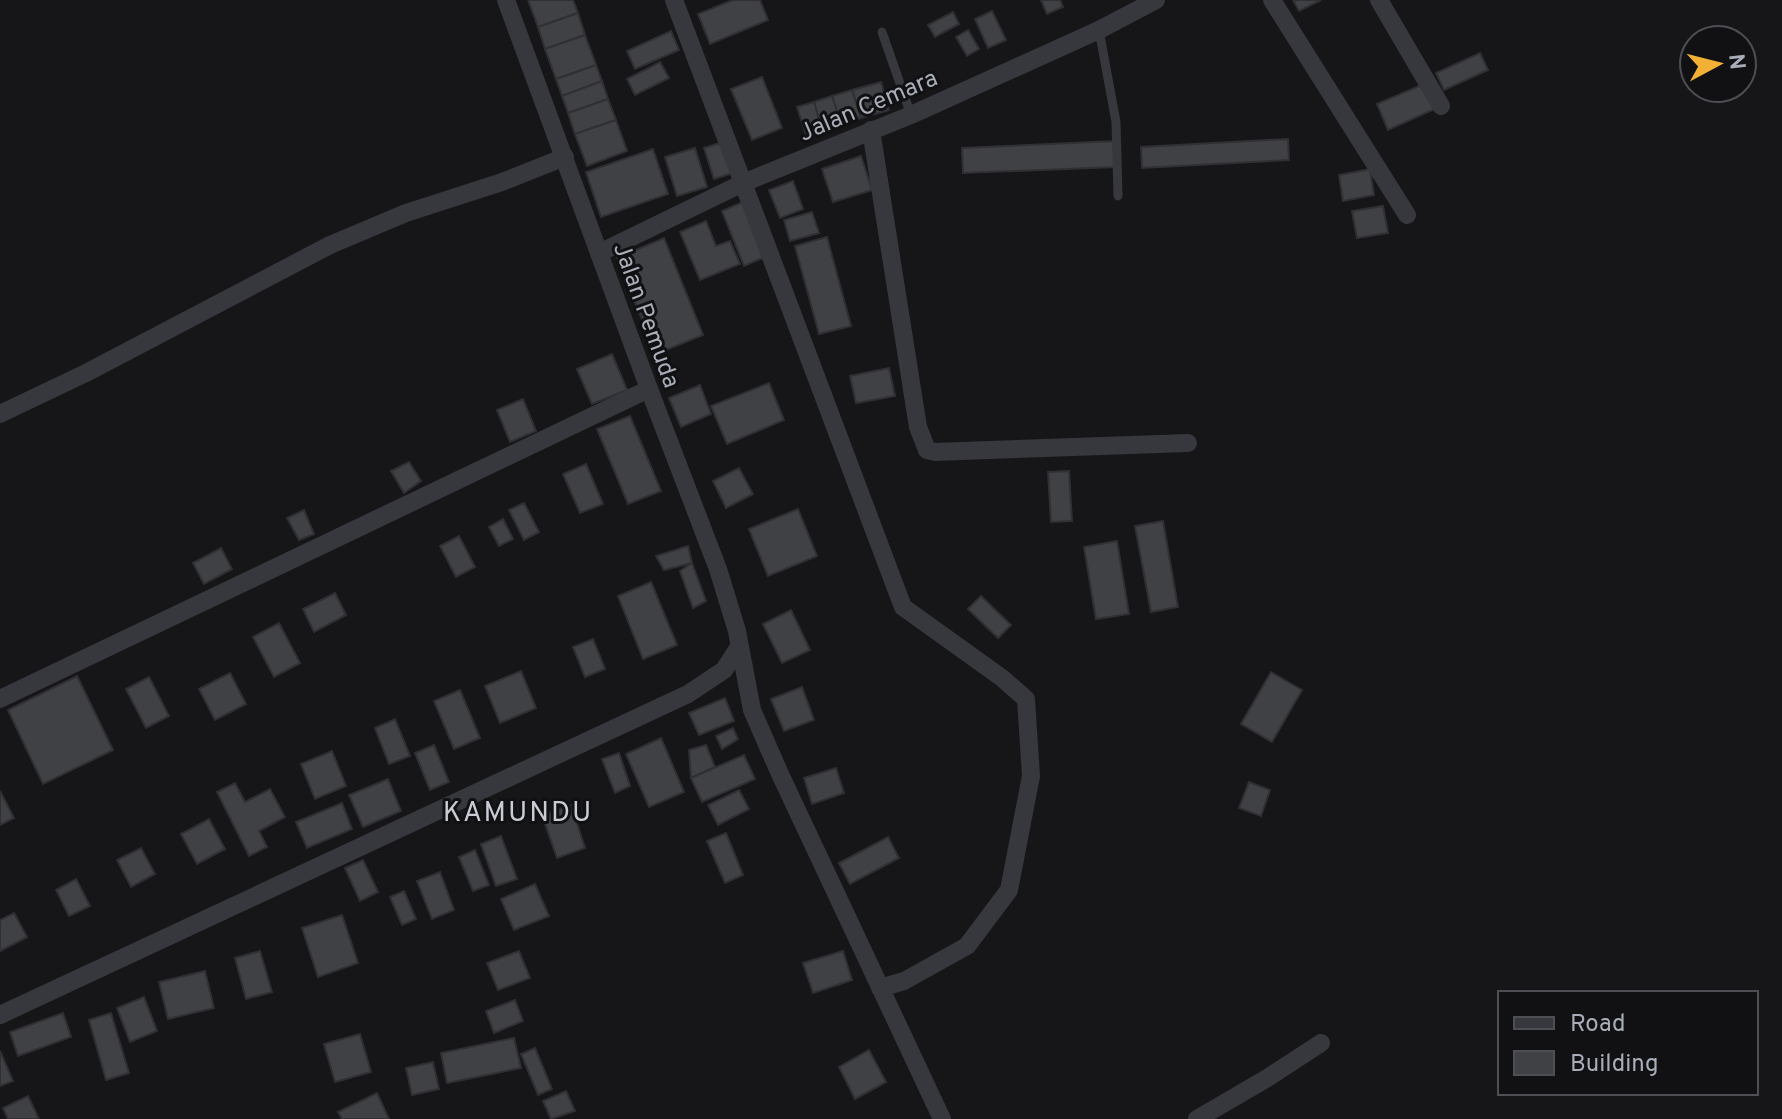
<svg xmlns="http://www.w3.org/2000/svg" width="1782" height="1119" font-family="Overpass,sans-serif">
  <rect width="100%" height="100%" fill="#161618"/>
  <g fill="#404145" stroke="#303034" stroke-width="2">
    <polygon points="528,0 573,0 578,13 538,27"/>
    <polygon points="733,0 760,0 768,20 710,44 698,14"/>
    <polygon points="1041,0 1060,0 1063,7 1047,14"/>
    <polygon points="1293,0 1321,0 1299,11"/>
    <polygon points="992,11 1006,40 988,48 975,19"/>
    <polygon points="953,12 959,24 935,37 928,25"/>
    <polygon points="578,13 585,35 545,49 538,27"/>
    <polygon points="968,30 979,49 967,56 956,37"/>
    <polygon points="671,31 679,50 635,69 627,51"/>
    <polygon points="585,35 596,65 556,79 545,49"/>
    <polygon points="1480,53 1488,70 1444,90 1436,73"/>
    <polygon points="660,62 669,78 635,95 627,79"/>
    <polygon points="596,65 602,81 562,96 556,79"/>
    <polygon points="762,77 782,128 752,140 731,89"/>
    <polygon points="602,81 608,99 568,113 562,96"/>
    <polygon points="881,82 889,110 861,118 852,90"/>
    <polygon points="1426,83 1437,108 1388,130 1377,104"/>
    <polygon points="852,90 861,118 841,124 832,96"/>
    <polygon points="832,96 841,124 822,130 814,102"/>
    <polygon points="608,99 616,120 575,134 568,113"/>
    <polygon points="814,102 822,130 806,135 797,107"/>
    <polygon points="616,120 627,151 587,166 575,134"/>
    <polygon points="1288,139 1289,160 1142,168 1141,147"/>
    <polygon points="1115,141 1116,167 963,173 962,148"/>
    <polygon points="723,142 733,173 714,179 704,148"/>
    <polygon points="695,148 707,187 677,196 665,157"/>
    <polygon points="653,149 668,194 601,217 586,172"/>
    <polygon points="861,156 872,190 833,202 822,169"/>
    <polygon points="1370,169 1374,195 1343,201 1339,175"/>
    <polygon points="793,181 803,209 780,218 769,190"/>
    <polygon points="745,201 767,256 744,266 722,211"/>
    <polygon points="1383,206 1388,233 1357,238 1352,211"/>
    <polygon points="812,212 819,233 790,241 784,220"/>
    <polygon points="706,221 716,246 730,241 740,264 700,280 680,232"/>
    <polygon points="827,237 851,326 819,334 795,246"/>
    <polygon points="664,238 703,335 656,354 617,258"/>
    <polygon points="612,354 627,390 592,404 577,369"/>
    <polygon points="889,368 895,396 856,403 850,376"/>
    <polygon points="769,383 784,420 727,444 711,406"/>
    <polygon points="700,385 711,414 681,427 669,398"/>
    <polygon points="523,399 536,431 510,442 497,410"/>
    <polygon points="630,416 661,491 628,504 597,429"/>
    <polygon points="409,462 421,481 404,493 391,471"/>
    <polygon points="586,464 603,504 580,513 563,474"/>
    <polygon points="739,468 753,494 726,508 713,481"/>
    <polygon points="1069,471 1072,521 1051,522 1048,472"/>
    <polygon points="524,503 539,532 524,540 509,510"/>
    <polygon points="798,509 817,556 768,576 749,529"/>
    <polygon points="304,510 314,534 299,540 287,518"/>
    <polygon points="503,519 513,539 499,546 489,527"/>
    <polygon points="1163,521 1178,607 1151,612 1135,526"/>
    <polygon points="459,536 475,567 456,577 440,546"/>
    <polygon points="1117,541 1129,614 1096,619 1084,547"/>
    <polygon points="688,546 692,563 664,570 656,556"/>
    <polygon points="221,548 232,569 204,584 193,563"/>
    <polygon points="692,563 706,601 693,608 680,571"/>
    <polygon points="651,582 677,645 643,659 618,596"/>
    <polygon points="335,593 346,615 314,632 303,609"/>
    <polygon points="981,596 1011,625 998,638 968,609"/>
    <polygon points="791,610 810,650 782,663 763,624"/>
    <polygon points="279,623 300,663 274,677 253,637"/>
    <polygon points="593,639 605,669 585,677 573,647"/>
    <polygon points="521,671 536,708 500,723 485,686"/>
    <polygon points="1271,672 1302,690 1272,742 1241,724"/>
    <polygon points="230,673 246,704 215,720 199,689"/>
    <polygon points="77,676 113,750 43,784 8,710"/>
    <polygon points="149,677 169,716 146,728 126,689"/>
    <polygon points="802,687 814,720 784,731 771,699"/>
    <polygon points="460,690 480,738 454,749 434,701"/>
    <polygon points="725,698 734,721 699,735 689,713"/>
    <polygon points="395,719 410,756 389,764 375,728"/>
    <polygon points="733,728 738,739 722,749 716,736"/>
    <polygon points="661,738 684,792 649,807 626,754"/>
    <polygon points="434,745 449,782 430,790 415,753"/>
    <polygon points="706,745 715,767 691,778 689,750"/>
    <polygon points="332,751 346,786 315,799 301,764"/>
    <polygon points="619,753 630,786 615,793 602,759"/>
    <polygon points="744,755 755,779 702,802 691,778"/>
    <polygon points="836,768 844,793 812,804 804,778"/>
    <polygon points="388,779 401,811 363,827 349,795"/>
    <polygon points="1249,782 1270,790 1261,816 1239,808"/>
    <polygon points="235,783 245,802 270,789 285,817 259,831 267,847 249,856 217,792"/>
    <polygon points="739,790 749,809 718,825 708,805"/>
    <polygon points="0,791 14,818 0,825"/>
    <polygon points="342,803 352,829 307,848 296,822"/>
    <polygon points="571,805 585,848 557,858 542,815"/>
    <polygon points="209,819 225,849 197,864 181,834"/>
    <polygon points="726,833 743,875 725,883 707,841"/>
    <polygon points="501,836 517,879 496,886 481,844"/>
    <polygon points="888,837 899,858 850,884 839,863"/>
    <polygon points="141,848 155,874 131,887 117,860"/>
    <polygon points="475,850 489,885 473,891 459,857"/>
    <polygon points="363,860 378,892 360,901 345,868"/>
    <polygon points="440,872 454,910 432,919 417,881"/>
    <polygon points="76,879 90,906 69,916 56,890"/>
    <polygon points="535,884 549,916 514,930 501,899"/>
    <polygon points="404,891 416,919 402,925 390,897"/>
    <polygon points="14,913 27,937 0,951 0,920"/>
    <polygon points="342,915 358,963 318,977 302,928"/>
    <polygon points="260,951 272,992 246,999 235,958"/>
    <polygon points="519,951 530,978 498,990 487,963"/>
    <polygon points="843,951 852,980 813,993 803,963"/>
    <polygon points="205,971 214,1008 168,1019 159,982"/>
    <polygon points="144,997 157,1031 130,1042 117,1008"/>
    <polygon points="515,1000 523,1021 494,1033 486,1011"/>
    <polygon points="63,1013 71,1037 18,1056 10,1032"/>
    <polygon points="111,1013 129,1073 106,1080 89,1020"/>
    <polygon points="360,1034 371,1072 335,1082 324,1044"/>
    <polygon points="514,1038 521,1068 447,1083 441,1053"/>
    <polygon points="535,1048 552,1089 538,1095 521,1054"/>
    <polygon points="869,1050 886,1082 855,1099 839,1067"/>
    <polygon points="0,1051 13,1081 0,1086"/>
    <polygon points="433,1062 439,1089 412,1095 406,1068"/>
    <polygon points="566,1091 575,1111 551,1119 543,1101"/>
    <polygon points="377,1093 389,1119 342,1119 338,1112"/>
    <polygon points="28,1096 39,1119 8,1119 3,1108"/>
  </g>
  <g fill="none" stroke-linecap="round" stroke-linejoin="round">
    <g stroke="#37383d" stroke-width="9">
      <polyline points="1099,30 1116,122 1118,196"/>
      <polyline points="882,32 911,115"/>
    </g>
    <g stroke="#37383d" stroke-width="18">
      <polyline points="506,0 649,389 718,569 737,631 752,710 780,774 942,1119"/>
      <polyline points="674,0 903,607 1002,678 1026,699 1031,776 1009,890 967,946 904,981 880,988"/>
      <polyline points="1272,0 1407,215"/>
      <polyline points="1379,0 1441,106"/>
      <polyline points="871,130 918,427 927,450 935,452 1188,443"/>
      <polyline points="599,253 743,183 911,115 1099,30 1156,0"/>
      <polyline points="0,414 86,373 330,245 406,213 502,182 565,157"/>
      <polyline points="0,699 649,389"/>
      <polyline points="0,1015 688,694 724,670 739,647"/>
      <polyline points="1197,1119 1269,1077 1321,1043"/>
    </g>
  </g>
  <g text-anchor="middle" stroke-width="6" stroke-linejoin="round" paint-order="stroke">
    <g font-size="24" fill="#a8adb8" stroke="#111113">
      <text transform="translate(868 105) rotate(-23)" y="8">Jalan Cemara</text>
      <text transform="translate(647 315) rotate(70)" y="8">Jalan Pemuda</text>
    </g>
    <g font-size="28" letter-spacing="2" fill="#c9ccd4" stroke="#111113">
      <text x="518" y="821">KAMUNDU</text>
    </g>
  </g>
  <rect x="1498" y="991" width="260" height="104" fill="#111113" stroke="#4d4f55" stroke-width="2"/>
  <rect x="1514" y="1017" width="40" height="12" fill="#37383d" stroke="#4d4f55" stroke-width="2"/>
  <text x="1570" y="1031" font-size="24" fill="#a8adb8">Road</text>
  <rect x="1514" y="1051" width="40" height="24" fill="#404145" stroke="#4d4f55" stroke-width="2"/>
  <text x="1570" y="1071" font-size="24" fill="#a8adb8">Building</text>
  <g transform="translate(1718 64) rotate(83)"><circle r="38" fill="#111113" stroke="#4d4f55" stroke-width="2"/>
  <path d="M0-6L14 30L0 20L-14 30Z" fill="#f2b134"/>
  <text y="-12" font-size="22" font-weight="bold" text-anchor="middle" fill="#a8adb8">N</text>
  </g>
</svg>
